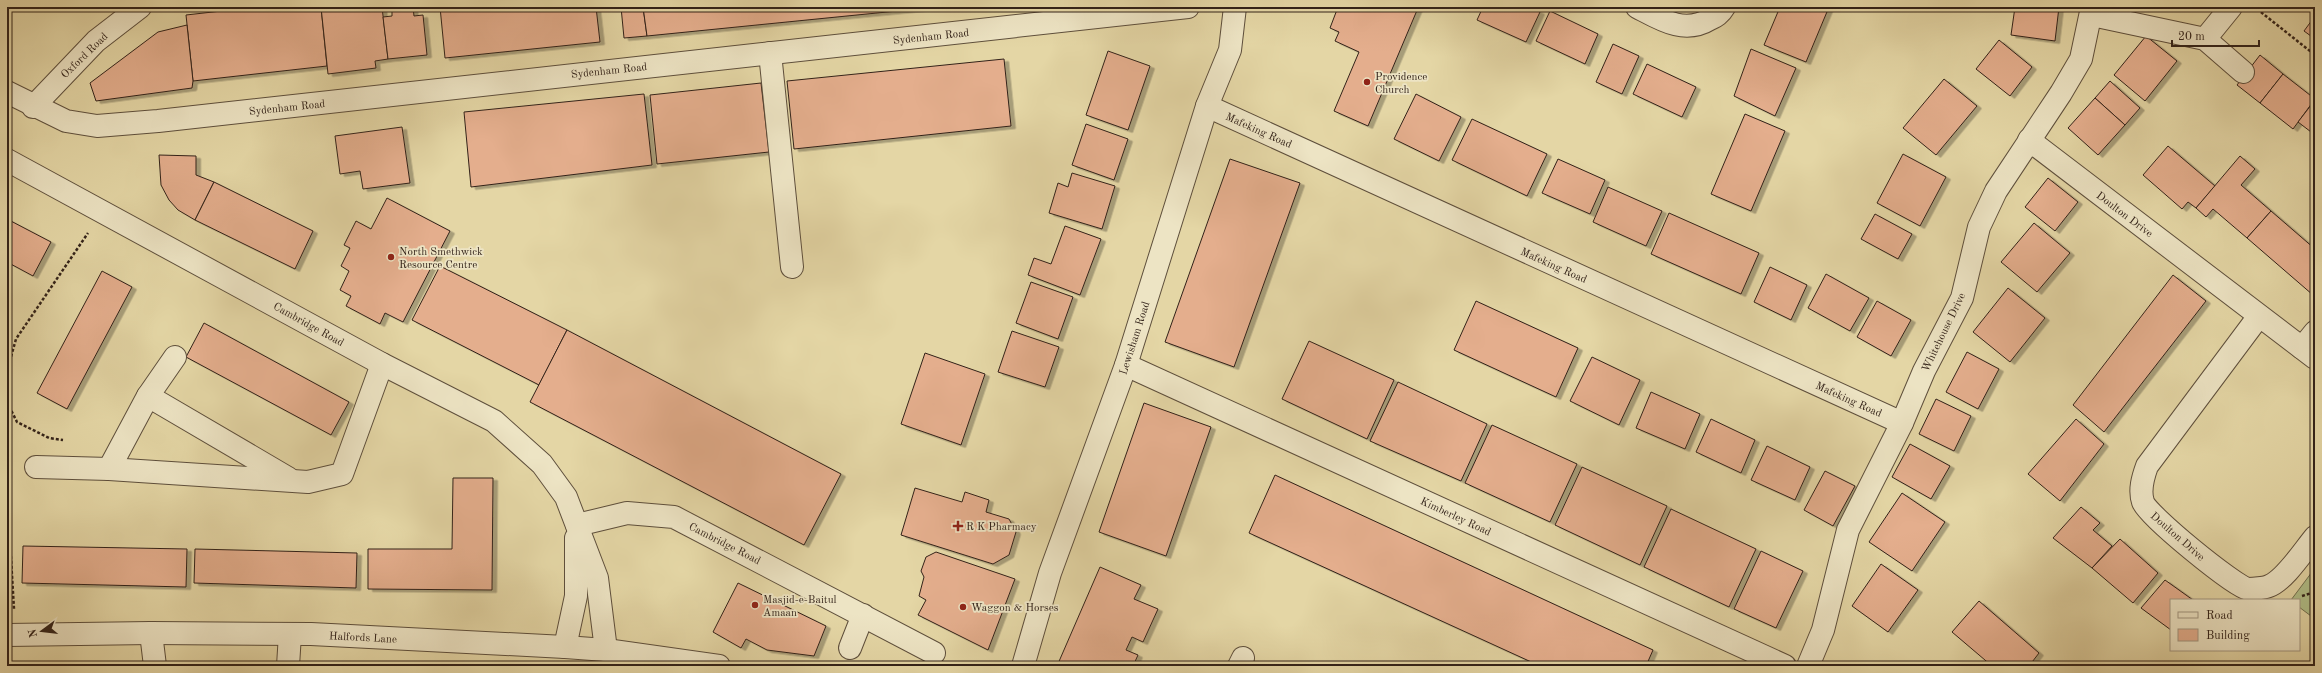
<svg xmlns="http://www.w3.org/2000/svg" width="2322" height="673" font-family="'Old Standard TT',serif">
  <defs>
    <filter id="shadow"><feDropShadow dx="4.5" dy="2.5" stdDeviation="0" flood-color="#0004"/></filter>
  </defs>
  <rect width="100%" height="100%" fill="#e4d6a5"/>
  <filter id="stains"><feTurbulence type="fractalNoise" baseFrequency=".005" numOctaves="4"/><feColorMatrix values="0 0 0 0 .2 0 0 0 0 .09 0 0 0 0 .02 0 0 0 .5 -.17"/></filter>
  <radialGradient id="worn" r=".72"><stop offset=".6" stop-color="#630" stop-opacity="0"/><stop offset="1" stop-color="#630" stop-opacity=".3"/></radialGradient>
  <polygon fill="#b1be88" stroke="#727050" points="2315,568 2315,619 2299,607 2299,600 2291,600"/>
  <g fill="#e4ae8d" stroke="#322219" filter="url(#shadow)">
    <polygon points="257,7 321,7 327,66 193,81 186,15"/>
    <polygon points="321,7 382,7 388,59 375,61 376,68 328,74"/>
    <polygon points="392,7 413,7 414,16 423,15 427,55 388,59 383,17 392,16"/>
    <polygon points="440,7 596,7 600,42 445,58"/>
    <polygon points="621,7 643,7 647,36 624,38"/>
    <polygon points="643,7 937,7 647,36"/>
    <polygon points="1338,7 1418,8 1368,126 1334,111 1359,52 1335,41 1339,32 1330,28"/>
    <polygon points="1483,7 1529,7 1540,12 1526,42 1477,20"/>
    <polygon points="1780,7 1829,7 1806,62 1764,45"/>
    <polygon points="2015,7 2059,7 2055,41 2011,35"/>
    <polygon points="1550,11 1598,34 1585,64 1536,41"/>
    <polygon points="2315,16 2315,39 2304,31"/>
    <polygon points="187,25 193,81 192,88 96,101 90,83 158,32"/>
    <polygon points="2146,36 2177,61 2145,101 2114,75"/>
    <polygon points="1999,40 2032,67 2010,96 1976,69"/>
    <polygon points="1613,44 1639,56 1622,94 1596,82"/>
    <polygon points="1751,49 1796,68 1775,116 1734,96"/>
    <polygon points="1108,51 1150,66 1128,130 1086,115"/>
    <polygon points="2260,55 2283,74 2260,103 2237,85"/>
    <polygon points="1004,59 1011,126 794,149 787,81"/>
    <polygon points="1647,64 1696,87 1682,117 1633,94"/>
    <polygon points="2283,74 2315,99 2293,129 2260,103"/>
    <polygon points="1944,79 1977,106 1936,155 1903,128"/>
    <polygon points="2110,81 2140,108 2125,125 2095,98"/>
    <polygon points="761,83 769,152 657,164 650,95"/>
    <polygon points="644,94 652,165 471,187 464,112"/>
    <polygon points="1416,94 1461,117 1439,161 1394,139"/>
    <polygon points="2095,98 2125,125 2098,155 2068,128"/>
    <polygon points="2315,100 2315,135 2298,122"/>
    <polygon points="1745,114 1785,131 1751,211 1711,194"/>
    <polygon points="1472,119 1547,154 1527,196 1452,160"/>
    <polygon points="1086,124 1128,139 1114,180 1072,165"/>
    <polygon points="402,127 410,183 363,189 360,171 340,174 335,136"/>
    <polygon points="2168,146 2215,186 2196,208 2188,202 2182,209 2143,175"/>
    <polygon points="1903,154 1946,177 1920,226 1877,203"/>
    <polygon points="159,155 196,156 196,175 214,182 195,220 178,210 169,200 161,185"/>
    <polygon points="2240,156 2255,169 2241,185 2271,211 2247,238 2213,209 2206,217 2196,208"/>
    <polygon points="1230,159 1300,183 1234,367 1165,342"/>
    <polygon points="1558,159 1605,180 1590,214 1542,193"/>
    <polygon points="1072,173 1115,186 1102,229 1049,213 1058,183 1068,187"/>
    <polygon points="2048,178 2078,202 2055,231 2025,207"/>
    <polygon points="214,182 313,231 295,269 195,220"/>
    <polygon points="1608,187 1662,211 1646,246 1593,222"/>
    <polygon points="387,198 450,231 403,322 385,313 380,324 346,306 351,296 340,290 349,271 341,266 350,248 344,245 356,221 371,229"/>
    <polygon points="2271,211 2315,249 2315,292 2313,295 2247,238"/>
    <polygon points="1669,213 1759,253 1741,294 1651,254"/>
    <polygon points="1875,214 1912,234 1898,259 1861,239"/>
    <polygon points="7,219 51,242 33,276 7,262"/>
    <polygon points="2034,223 2070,253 2037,292 2001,262"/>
    <polygon points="1065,226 1101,239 1080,295 1028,275 1034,258 1051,264"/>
    <polygon points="440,266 567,330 539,385 412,320"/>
    <polygon points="1770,267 1807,285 1791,320 1754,302"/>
    <polygon points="102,271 132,287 67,409 37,393"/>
    <polygon points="1826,274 1869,298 1850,331 1808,308"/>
    <polygon points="2173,275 2206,301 2104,432 2073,405"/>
    <polygon points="1031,282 1073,297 1058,339 1016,323"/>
    <polygon points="2008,288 2045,318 2010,362 1973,332"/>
    <polygon points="1476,301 1578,348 1556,397 1454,350"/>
    <polygon points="1877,301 1911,320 1891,356 1857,337"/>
    <polygon points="204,323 349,402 331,435 186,357"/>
    <polygon points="567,330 841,474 804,545 530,402"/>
    <polygon points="1012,331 1059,347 1045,387 998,372"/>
    <polygon points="1309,341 1394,380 1367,439 1282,399"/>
    <polygon points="1967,352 1999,369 1978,409 1946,392"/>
    <polygon points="925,353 985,374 961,445 901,424"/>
    <polygon points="1592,357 1640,380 1619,425 1570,401"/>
    <polygon points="1398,382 1487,424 1461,481 1370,441"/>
    <polygon points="1651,392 1700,414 1685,449 1636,428"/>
    <polygon points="1936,399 1971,416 1954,451 1919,434"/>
    <polygon points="1144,403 1211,427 1166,556 1099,532"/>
    <polygon points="1711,419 1755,440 1741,473 1696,452"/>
    <polygon points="2076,419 2104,444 2060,501 2028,474"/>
    <polygon points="1492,425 1577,464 1550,522 1465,483"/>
    <polygon points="1910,444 1950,466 1931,499 1892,477"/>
    <polygon points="1767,446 1810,467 1795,500 1751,480"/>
    <polygon points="1582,467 1667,506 1640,565 1555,525"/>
    <polygon points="1825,471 1855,486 1833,526 1804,510"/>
    <polygon points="1275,475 1653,650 1646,666 1540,666 1249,533"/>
    <polygon points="453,478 493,478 492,590 368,589 368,549 452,549"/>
    <polygon points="915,488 962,502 965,492 989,500 986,512 1009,519 1016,532 1009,555 993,564 901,535"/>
    <polygon points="1902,493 1945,522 1912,571 1869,542"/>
    <polygon points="2081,507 2100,523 2093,530 2112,546 2092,568 2053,538"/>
    <polygon points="1671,509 1756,549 1729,607 1644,567"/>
    <polygon points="2120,539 2158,573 2133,603 2092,568"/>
    <polygon points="23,546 187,549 186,587 22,583"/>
    <polygon points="195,549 357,553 356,588 194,583"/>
    <polygon points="1761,551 1803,571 1776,628 1734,609"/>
    <polygon points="936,552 1015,579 988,650 918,615 926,600 919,596 924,577 921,571 926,557"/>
    <polygon points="1881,564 1918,590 1888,632 1852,606"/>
    <polygon points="1100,567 1141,585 1134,599 1158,609 1143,642 1132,637 1126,650 1138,655 1133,666 1057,666"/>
    <polygon points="2165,580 2193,600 2171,600 2171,630 2141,608"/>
    <polygon points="738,583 826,626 814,656 767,650 746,639 741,648 713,632"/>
    <polygon points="1979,601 2039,653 2029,666 1992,666 1952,632"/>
  </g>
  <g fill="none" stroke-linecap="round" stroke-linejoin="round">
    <defs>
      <g id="minor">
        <path d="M 1637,7 C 1660,19 1684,35 1710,19 C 1716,16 1720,14 1724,7"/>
        <polyline points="2092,15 2205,39 2243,72"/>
        <polyline points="2205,39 2231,7"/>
        <polyline points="770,53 792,267"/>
        <polyline points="7,92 66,121 97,126 158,121 1188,7"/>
        <polyline points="1207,106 1902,423"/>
        <polyline points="33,107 96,41 140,7"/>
        <polyline points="2029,140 2315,358"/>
        <polyline points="7,160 382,364 494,421 542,464 566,497 597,578 606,650"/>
        <path d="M 2259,316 L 2147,466 C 2143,477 2139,490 2143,502 C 2147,515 2234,586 2248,589 C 2253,589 2265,588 2269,586 C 2285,580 2304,550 2315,537"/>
        <polyline points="2302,348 2315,332"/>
        <polyline points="1126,365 1785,666"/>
        <polyline points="148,396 288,478"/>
        <polyline points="36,467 109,469 308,482 342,474 382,364"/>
        <polyline points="109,469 148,396 175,357"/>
        <polyline points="577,525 627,513 674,517 934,653"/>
        <polyline points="151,633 155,666"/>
        <polyline points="7,635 151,633 311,634 565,647 606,650 719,666"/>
        <polyline points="565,647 576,596 576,538"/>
        <polyline points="850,648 863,615"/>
        <polyline points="288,666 290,634"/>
        <polyline points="1023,666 1050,573 1126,365 1207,106 1230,50 1235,7"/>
        <polyline points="1239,666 1243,658"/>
        <polyline points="1808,666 1823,630 1848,530 1902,423 1924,371 1962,298 1979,227 1996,191 2061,93 2081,59 2092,7"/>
      </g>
    </defs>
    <use href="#minor" stroke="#5e4f3c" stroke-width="24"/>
    <g stroke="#322219" stroke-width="2.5" stroke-dasharray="3 2" stroke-linecap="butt">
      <polyline points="2257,9 2315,55"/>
      <polyline points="7,371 16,339 88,233"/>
      <polyline points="7,402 17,422 49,438 63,440"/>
      <polyline points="7,491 14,609"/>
      <polyline points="2302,596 2315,592"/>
    </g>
    <use href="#minor" stroke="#ede4c4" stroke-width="22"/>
  </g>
  <g fill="#8f2418" stroke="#ede4c4" stroke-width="1.5">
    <circle cx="1367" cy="82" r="4"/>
    <circle cx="391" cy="257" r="4"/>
    <path d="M956 520h4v4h4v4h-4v4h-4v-4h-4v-4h4z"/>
    <circle cx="755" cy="605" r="4"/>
    <circle cx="963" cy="607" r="4"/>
  </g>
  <g text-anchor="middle" stroke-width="3.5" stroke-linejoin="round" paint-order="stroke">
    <g font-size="11" fill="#322219" stroke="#ede4c4">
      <text transform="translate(931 36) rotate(-6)" y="4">Sydenham Road</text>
      <text transform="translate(84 55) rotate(-44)" y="4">Oxford Road</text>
      <text transform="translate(609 70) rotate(-6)" y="4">Sydenham Road</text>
      <text transform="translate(287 107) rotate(-6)" y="4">Sydenham Road</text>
      <text transform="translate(1259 130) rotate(24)" y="4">Mafeking Road</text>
      <text transform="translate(2125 214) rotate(37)" y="4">Doulton Drive</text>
      <text transform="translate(1554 265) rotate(24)" y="4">Mafeking Road</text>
      <text transform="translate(309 324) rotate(29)" y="4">Cambridge Road</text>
      <text transform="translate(1943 332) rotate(-64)" y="4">Whitehouse Drive</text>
      <text transform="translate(1134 338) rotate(-72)" y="4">Lewisham Road</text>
      <text transform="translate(1849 399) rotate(24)" y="4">Mafeking Road</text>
      <text transform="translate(1456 516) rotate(25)" y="4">Kimberley Road</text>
      <text transform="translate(2178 536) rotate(41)" y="4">Doulton Drive</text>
      <text transform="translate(725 543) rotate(27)" y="4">Cambridge Road</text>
      <text transform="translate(363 637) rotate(3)" y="4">Halfords Lane</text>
    </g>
    <g font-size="11" fill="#322219" stroke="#ede4c4" text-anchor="start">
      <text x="1375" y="80">Providence<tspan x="1375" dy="13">Church</tspan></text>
      <text x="399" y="255">North Smethwick<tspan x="399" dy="13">Resource Centre</tspan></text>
      <text x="966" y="530">R K Pharmacy</text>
      <text x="763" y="603">Masjid-e-Baitul<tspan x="763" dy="13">Amaan</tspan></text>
      <text x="971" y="611">Waggon &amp; Horses</text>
    </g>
  </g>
  <rect width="2322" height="673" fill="none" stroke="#e4d6a5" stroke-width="24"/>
  <rect x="8" y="8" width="2306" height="657" fill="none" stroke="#322219" stroke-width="2"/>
  <rect x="12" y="12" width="2298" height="649" fill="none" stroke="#322219"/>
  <rect x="2170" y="599" width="130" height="52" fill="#ede4c4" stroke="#a29680"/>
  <rect x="2178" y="612" width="20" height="6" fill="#ede4c4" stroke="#a29680"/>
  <text x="2206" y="619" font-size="12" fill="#322219">Road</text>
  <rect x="2178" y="629" width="20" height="12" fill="#e4ae8d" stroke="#a29680"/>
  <text x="2206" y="639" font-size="12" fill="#322219">Building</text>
  <g transform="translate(42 631) rotate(255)" stroke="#ede4c4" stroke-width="3" paint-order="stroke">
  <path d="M0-3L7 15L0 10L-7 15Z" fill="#322219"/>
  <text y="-6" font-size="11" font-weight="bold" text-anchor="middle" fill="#322219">N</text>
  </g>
  <path d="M2172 40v6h87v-6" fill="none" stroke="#322219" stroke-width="2"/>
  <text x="2178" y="40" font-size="12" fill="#322219" stroke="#ede4c4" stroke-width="3" paint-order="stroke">20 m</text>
  <rect width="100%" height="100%" filter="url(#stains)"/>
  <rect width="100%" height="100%" fill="url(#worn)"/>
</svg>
